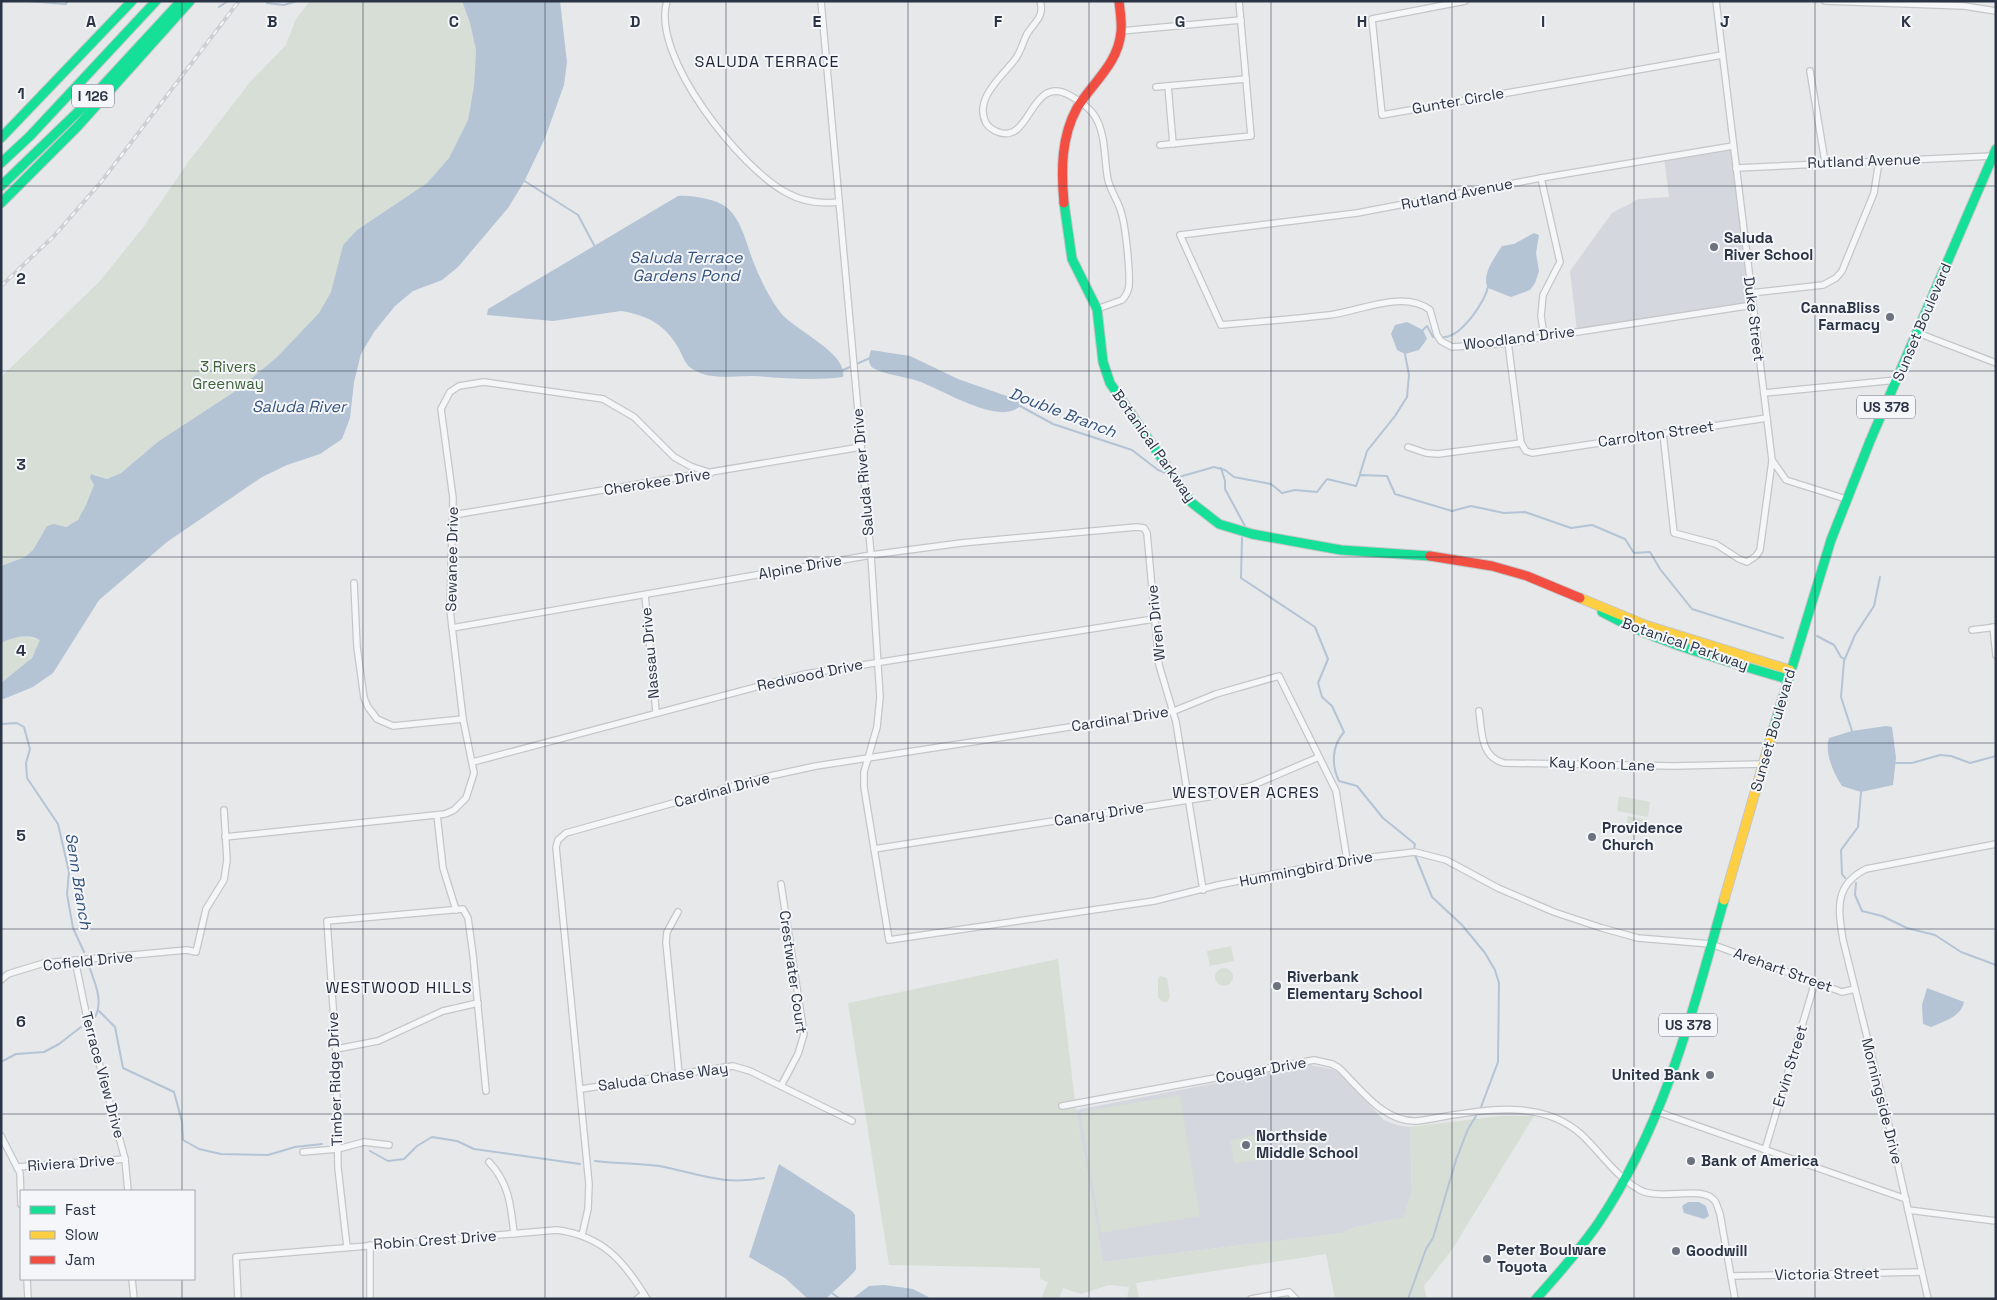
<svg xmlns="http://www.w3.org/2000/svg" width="1997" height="1300" font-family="'Space Grotesk',sans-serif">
  <rect width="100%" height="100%" fill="#e6e8ea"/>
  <g fill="#d4d7dd">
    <polygon points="1733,146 1752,305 1577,331 1570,271 1612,213 1639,199 1669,197 1664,157"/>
    <polygon points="1310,1065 1331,1069 1341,1074 1384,1120 1397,1125 1410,1127 1412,1192 1403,1218 1355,1227 1342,1233 1103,1262 1076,1110"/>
  </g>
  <g fill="#d6ded6">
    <path d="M 310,1 L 462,1 L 470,23 L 476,50 L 474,86 L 468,120 L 449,158 L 427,183 L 357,230 L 343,245 L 331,292 L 319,313 L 277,357 L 240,388 L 159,441 L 121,473 L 107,479 L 94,474 L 90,478 L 94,485 C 91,499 82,524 67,526 C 60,528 53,526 47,526 L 33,550 L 25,557 L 1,566 L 1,377 L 99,282 L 142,229 L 189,161 L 251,81 L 286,45 L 296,19 Z"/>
    <path d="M 24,636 L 40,640 C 35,659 18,673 1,683 L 1,643 L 15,637 Z"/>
    <polygon points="1619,796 1650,802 1648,817 1617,811"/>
    <polygon points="1628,816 1648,820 1645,831 1626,827"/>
    <polygon points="1231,946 1234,961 1210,966 1207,951"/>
    <polygon points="1058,959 1076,1110 1103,1262 1342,1233 1355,1227 1403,1218 1412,1192 1410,1127 1500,1116 1534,1116 1453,1248 1424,1286 1427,1299 1335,1299 1326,1254 1136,1283 1139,1299 1127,1299 1129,1287 1109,1285 1081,1294 1063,1288 1059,1299 1041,1299 1048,1282 1040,1279 1040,1268 889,1265 848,1003"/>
    <circle cx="1224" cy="977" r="9"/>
    <polygon points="1160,976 1167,978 1170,997 1167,1002 1162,1002 1158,997 1158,979"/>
    <polygon points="1180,1095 1200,1216 1101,1233 1080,1112"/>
    <polygon points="1256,1135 1261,1159 1234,1164 1230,1140"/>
  </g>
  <g fill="#b4c4d5">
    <path d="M 462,1 L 560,1 L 567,62 L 564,85 L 545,138 L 524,182 L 508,208 L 458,267 L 442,280 L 413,291 L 395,306 L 374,332 L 361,354 L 354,382 L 350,418 L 342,439 L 320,454 L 287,465 L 262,477 L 167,542 L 99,600 L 53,673 L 33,687 L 1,700 L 1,683 L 32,658 L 40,640 C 26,633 15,637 1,643 L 1,566 L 25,557 L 33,550 L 47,526 L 54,524 L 66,527 L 78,520 L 86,505 L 94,485 L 90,478 L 91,474 L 107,479 L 121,473 L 159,441 L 240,388 L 277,357 L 319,313 L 331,292 L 343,245 L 357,230 L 427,183 L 449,158 L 468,120 L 474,86 L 476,50 L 470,23 Z"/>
    <path d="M 678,196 C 692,195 715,199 726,207 C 741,218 747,245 753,261 C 760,279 769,297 780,312 C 795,331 848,353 843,377 C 813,381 784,378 755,376 C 735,375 713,381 694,370 C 686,366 683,357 679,349 C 666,325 647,315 621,311 L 553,321 L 487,315 L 488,309 Z"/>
    <path d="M 1534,233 L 1539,235 L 1536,253 L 1539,271 L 1535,283 L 1530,290 L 1511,297 L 1488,288 C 1481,276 1494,258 1502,246 L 1514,244 Z"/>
    <polygon points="1407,322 1423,330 1427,339 1419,350 1405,354 1397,350 1391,334 1395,325"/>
    <path d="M 871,350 L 910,356 L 958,379 L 1018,400 L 1020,406 C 1000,427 940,388 918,381 C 907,377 882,374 873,368 C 867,363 869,356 871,350 Z"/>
    <path d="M 1886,726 L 1892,727 L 1896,758 L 1893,785 L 1861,792 L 1842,786 C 1834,774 1824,753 1829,738 L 1852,731 Z"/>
    <path d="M 1927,988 L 1964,1002 C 1961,1017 1944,1021 1931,1027 L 1923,1024 L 1922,1005 Z"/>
    <path d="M 779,1164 L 852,1211 L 855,1215 L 856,1269 C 851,1277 834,1290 826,1299 L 808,1299 L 785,1278 L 749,1257 Z"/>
    <polygon points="1688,1202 1699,1202 1706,1206 1709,1216 1704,1219 1684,1213 1682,1206"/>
    <polygon points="884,1285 913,1289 932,1299 852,1299 869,1286"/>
  </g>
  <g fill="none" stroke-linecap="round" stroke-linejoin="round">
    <g stroke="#b4c4d5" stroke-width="2">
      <polyline points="27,1 66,4 67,2"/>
      <polyline points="267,3 284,5 297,1"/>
      <polyline points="219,7 228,1"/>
      <polyline points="523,180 578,215 594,245"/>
      <polyline points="1421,332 1427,326 1433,337"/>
      <path d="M 1444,337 C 1461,337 1486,301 1488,286"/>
      <polyline points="843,370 870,358"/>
      <polyline points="1020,406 1053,424 1132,450 1158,470 1166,473"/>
      <polyline points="1221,468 1225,481 1225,489 1246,528"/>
      <polyline points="1360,474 1367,451 1395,416 1407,397 1409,375 1405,354"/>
      <polyline points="1176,476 1179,477 1214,467 1225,470 1234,477 1271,484 1282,493 1295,490 1317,492 1327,479 1356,486"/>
      <polyline points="1356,486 1360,475 1387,476 1395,494 1452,511 1471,506 1504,513 1525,512 1571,528 1592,525 1625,539 1634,553 1650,552 1660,569 1692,609 1783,638"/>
      <path d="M 1242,538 L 1241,578 L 1315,627 L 1328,659 L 1318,683 L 1322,697 L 1332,706 L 1344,732 C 1332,746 1331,764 1339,781 L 1357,786 L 1383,818 L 1415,844 L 1414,850"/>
      <polyline points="1817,636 1834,645 1841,657 1844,659"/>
      <polyline points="1,724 17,723 24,727 30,749 26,763 27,778 58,824 69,872 67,894 73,928 84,952"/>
      <polyline points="1852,731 1841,697 1844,661 1855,635 1874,606 1880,577"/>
      <polyline points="1896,763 1912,763 1940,755 1951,756 1970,763 1996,756"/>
      <polyline points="1415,855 1432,897 1462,925 1485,953 1495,970 1499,983 1498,1062 1481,1107"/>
      <polyline points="1845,878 1842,874 1841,850 1858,827 1861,792"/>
      <polyline points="1856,883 1855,895 1862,911 1882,916 1907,928 1935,935 1961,952 1996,965"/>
      <path d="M 89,966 C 94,981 104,1001 95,1017"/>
      <polyline points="99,1011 115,1027 123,1068 174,1092 182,1122 183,1140 199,1149 221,1154 268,1155 295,1147 322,1144"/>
      <polyline points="1,1062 16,1054 44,1052 59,1044 81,1027"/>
      <polyline points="370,1151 388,1161 404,1159 417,1146 432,1137 457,1141 474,1149 580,1164"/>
      <path d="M 595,1161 C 617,1164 649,1163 669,1168 C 704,1176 727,1185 764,1178"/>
      <polyline points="832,1293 840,1299"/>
      <polyline points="1408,1299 1426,1249 1433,1238 1456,1160 1468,1129 1476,1116"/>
    </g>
    <defs>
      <g id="street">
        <path d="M 667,1 C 650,56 741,169 787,193 C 803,202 820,204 839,202"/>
        <polyline points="821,1 871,555 880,697 877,727 864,772 864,787 889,940 1154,901 1218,885 1347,860 1415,852 1446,860 1498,888 1554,912 1602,928 1638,938 1711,944 1842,992 1855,989"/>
        <path d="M 1040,1 C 1045,17 1034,22 1027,34 C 1023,42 1021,51 1016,58 C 1004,75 973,98 986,123 C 989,128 993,130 998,132 C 1031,145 1030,74 1069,95 C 1080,101 1092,109 1097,120 C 1106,138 1104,160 1108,180 C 1111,192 1119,202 1122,215 C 1126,231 1130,270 1129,286 C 1128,292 1126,296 1122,300 L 1097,309"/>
        <polyline points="1465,1 1372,19 1382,115 1722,55"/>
        <polyline points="1716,1 1772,460 1786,480 1846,499"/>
        <polyline points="1825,1 1964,6 1996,11"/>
        <polyline points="1121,31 1241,20"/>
        <polyline points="1810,71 1825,162"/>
        <polyline points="1168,86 1173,144"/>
        <polyline points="1156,87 1246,79"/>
        <polyline points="1160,145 1251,136 1239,1"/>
        <path d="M 1733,146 L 1541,178 L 1357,213 L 1180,235 L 1221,325 C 1257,322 1293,319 1329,315 C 1358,312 1403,289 1430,310 L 1437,335 L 1441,341 L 1452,347 L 1499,344 L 1753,305"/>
        <polyline points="1736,168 1993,156"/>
        <polyline points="1541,178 1560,262 1543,295 1541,316 1544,336"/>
        <polyline points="1751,293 1823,285 1836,278 1842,271 1874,193 1879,161"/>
        <polyline points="1918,333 1996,363"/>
        <polyline points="1508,342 1521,443 1526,451 1532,453 1767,418"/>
        <polyline points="1764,393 1897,380"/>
        <polyline points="1663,433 1674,533 1716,544 1739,559 1747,562 1756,556 1760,550 1772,461"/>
        <polyline points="1408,447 1426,453 1438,454 1521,443"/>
        <polyline points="453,515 861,447"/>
        <polyline points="354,583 357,647 364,698 368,707 377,719 393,726 463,719"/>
        <polyline points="645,595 656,712"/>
        <polyline points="1993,627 1996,655"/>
        <polyline points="452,628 871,555 961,543 1137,527 1144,528 1147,533 1159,665 1176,722 1203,890"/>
        <polyline points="1972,630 1996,627"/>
        <path d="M 1479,711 C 1482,731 1480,757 1504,763 L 1674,766 L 1763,764"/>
        <polyline points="473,762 805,674 1154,619"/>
        <polyline points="437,815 443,868 456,910"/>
        <polyline points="225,837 445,814 454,810 466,798 474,773 463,719 450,610 453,498 441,409 450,392 459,386 484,382 603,399 634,417 674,457 690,466 711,473"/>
        <polyline points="874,849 1208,797 1251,786 1319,757"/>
        <polyline points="781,884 804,1034 798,1054 781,1086"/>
        <polyline points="678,912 667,932 666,942 679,1074"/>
        <polyline points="75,960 87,1018 125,1159 128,1191"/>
        <polyline points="1,980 8,974 44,963 187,950 196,952 206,909 224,880 227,860 224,810"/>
        <polyline points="336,1049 378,1041 443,1011 478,1003"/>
        <polyline points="581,1089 733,1066 750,1071 852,1121"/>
        <path d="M 1062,1106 L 1314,1060 L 1332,1064 L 1339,1068 C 1361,1089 1384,1123 1417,1121 C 1470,1113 1538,1094 1582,1135 C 1601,1153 1617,1178 1640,1190 C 1660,1201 1702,1185 1714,1200 C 1717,1203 1718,1209 1720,1214 L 1735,1299"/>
        <polyline points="1658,1112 1906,1199"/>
        <polyline points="1,1136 20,1173 21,1204"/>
        <polyline points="1765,1150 1815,982"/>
        <polyline points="303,1152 338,1149 364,1142 389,1145"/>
        <path d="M 489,1162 C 509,1183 511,1206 514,1234"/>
        <polyline points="17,1167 125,1159"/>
        <polyline points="1908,1210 1996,1221"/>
        <polyline points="582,1235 588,1209 589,1184 556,847 558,840 566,833 770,776 816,766 1174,711 1216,694 1279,676 1336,791 1347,860"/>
        <polyline points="370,1245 370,1299"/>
        <polyline points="347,1247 338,1168 336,1049 327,921 463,909 468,918 473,955 486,1091"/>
        <polyline points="1731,1276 1922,1272"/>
        <polyline points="27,1279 28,1299"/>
        <polyline points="132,1279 134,1299"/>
        <path d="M 238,1299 L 236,1257 L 557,1230 C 603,1236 624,1261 647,1299"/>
        <polyline points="637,1299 644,1294"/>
        <polyline points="1251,1299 1289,1292 1296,1299"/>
        <path d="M 1928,1299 L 1891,1134 L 1843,940 C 1838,909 1834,885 1866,869 L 1996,844"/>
      </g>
      <g id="fast">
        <polyline points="1,138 132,1"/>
        <polyline points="1,163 30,136 156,1"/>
        <polyline points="1,186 84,106 181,1"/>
        <polyline points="1,203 78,126 190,1"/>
        <polyline points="1064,203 1072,259 1097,309 1103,362 1110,383 1192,503 1219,524 1252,534 1341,550 1430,556"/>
        <path d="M 1602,612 C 1660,644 1724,660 1787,679"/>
        <polyline points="1773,730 1831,540 1870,441 1996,149"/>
        <path d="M 1536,1299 C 1558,1274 1580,1250 1599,1222 C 1665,1123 1692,1013 1724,900"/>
      </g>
      <g id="slow">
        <polyline points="1580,598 1645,625 1790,670"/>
        <polyline points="1724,900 1773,730"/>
      </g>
      <g id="jam">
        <path d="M 1064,203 C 1061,171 1061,137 1077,108 C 1093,82 1118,64 1121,32 C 1122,22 1120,11 1119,1"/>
        <polyline points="1430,556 1492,566 1527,576 1580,598"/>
      </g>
    </defs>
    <use href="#street" stroke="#c4c6c8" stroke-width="8"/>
    <use href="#fast" stroke="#c4c6c8" stroke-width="11"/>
    <use href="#slow" stroke="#c4c6c8" stroke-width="11"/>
    <use href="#jam" stroke="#c4c6c8" stroke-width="11"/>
    <use href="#street" stroke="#f5f6f7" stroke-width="5.5"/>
    <use href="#fast" stroke="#16e098" stroke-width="9"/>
    <use href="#slow" stroke="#ffcf43" stroke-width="9"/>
    <use href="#jam" stroke="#f24e42" stroke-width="9"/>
    <defs>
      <polyline id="rail" points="1,286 54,236 101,182 239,1"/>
    </defs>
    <use href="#rail" stroke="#cecfd2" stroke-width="4"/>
    <use href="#rail" stroke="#f4f6f9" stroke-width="2" stroke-dasharray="5.5" stroke-linecap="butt"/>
  </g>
  <path fill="none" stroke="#2b3445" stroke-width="1" stroke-opacity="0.55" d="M 182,1 L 182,1191M 363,1 L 363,1299M 545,1 L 545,1299M 726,1 L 726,1299M 908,1 L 908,1299M 1089,1 L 1089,1299M 1271,1 L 1271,1299M 1452,1 L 1452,1299M 1634,1 L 1634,1299M 1815,1 L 1815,1299M 1,186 L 1996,186M 1,371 L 1996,371M 1,557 L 1996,557M 1,743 L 1996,743M 1,929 L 1996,929M 1,1114 L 1996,1114M 182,1279 L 182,1299"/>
  <g fill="#6c737f" stroke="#f4f6f9" stroke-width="2">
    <circle cx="1714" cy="247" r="5"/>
    <circle cx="1890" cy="317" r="5"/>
    <circle cx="1592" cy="837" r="5"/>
    <circle cx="1277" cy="986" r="5"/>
    <circle cx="1710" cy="1075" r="5"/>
    <circle cx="1246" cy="1145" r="5"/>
    <circle cx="1691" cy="1161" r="5"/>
    <circle cx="1676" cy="1251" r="5"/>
    <circle cx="1487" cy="1259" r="5"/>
  </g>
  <g text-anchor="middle" stroke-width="4" stroke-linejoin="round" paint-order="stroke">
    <g fill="#f4f6f9" stroke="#676e7b" stroke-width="1">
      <rect x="72" y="84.5" width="42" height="23" rx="4"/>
      <rect x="1857" y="395.5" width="58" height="23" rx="4"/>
      <rect x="1659" y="1013.5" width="58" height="23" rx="4"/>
    </g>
    <g font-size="14" font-weight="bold" fill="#2b3445">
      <text x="93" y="101">I 126</text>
      <text x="1886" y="412">US 378</text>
      <text x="1688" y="1030">US 378</text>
    </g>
    <g font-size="15" fill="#2b3445" stroke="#f4f6f9">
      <text transform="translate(1458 101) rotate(-10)" y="5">Gunter Circle</text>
      <text transform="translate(1864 161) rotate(-2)" y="5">Rutland Avenue</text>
      <text transform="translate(1457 194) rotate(-11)" y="5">Rutland Avenue</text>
      <text transform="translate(1754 319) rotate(83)" y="5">Duke Street</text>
      <text transform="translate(1922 322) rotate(-67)" y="5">Sunset Boulevard</text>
      <text transform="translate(1519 338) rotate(-7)" y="5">Woodland Drive</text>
      <text transform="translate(1656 434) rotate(-8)" y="5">Carrolton Street</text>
      <text transform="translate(1154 446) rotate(55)" y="5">Botanical Parkway</text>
      <text transform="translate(863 472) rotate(-95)" y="5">Saluda River Drive</text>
      <text transform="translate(657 482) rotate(-9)" y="5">Cherokee Drive</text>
      <text transform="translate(452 559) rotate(-89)" y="5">Sewanee Drive</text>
      <text transform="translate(800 567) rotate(-10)" y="5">Alpine Drive</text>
      <text transform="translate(1156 623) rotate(-96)" y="5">Wren Drive</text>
      <text transform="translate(1685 644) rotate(19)" y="5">Botanical Parkway</text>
      <text transform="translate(650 653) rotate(-95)" y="5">Nassau Drive</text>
      <text transform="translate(810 675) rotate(-12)" y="5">Redwood Drive</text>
      <text transform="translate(1120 719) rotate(-9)" y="5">Cardinal Drive</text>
      <text transform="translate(1773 730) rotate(-74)" y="5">Sunset Boulevard</text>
      <text transform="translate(1602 764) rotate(2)" y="5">Kay Koon Lane</text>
      <text transform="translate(722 790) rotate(-15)" y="5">Cardinal Drive</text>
      <text transform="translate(1099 814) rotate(-9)" y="5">Canary Drive</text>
      <text transform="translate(1306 869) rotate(-11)" y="5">Hummingbird Drive</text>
      <text transform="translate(88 961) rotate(-6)" y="5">Cofield Drive</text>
      <text transform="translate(1783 970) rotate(20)" y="5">Arehart Street</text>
      <text transform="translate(793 972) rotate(82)" y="5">Crestwater Court</text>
      <text transform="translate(1790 1066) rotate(-73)" y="5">Ervin Street</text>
      <text transform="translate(1261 1070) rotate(-10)" y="5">Cougar Drive</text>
      <text transform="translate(103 1075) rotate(75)" y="5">Terrace View Drive</text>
      <text transform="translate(663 1077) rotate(-8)" y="5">Saluda Chase Way</text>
      <text transform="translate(335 1079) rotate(-92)" y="5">Timber Ridge Drive</text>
      <text transform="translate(1882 1101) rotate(76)" y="5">Morningside Drive</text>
      <text transform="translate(71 1163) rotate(-4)" y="5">Riviera Drive</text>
      <text transform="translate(435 1240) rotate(-4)" y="5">Robin Crest Drive</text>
      <text transform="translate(1827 1274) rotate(-1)" y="5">Victoria Street</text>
    </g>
    <g font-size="15" font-weight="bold" fill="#2b3445" stroke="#f4f6f9" text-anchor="start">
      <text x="1724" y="243">Saluda<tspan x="1724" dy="17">River School</tspan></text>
      <text x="1880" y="313" text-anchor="end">CannaBliss<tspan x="1880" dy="17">Farmacy</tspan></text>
      <text x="1602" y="833">Providence<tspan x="1602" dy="17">Church</tspan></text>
      <text x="1287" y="982">Riverbank<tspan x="1287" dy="17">Elementary School</tspan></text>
      <text x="1700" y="1080" text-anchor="end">United Bank</text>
      <text x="1256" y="1141">Northside<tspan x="1256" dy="17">Middle School</tspan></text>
      <text x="1701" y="1166">Bank of America</text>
      <text x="1497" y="1255">Peter Boulware<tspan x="1497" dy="17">Toyota</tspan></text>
      <text x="1686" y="1256">Goodwill</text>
    </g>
    <g font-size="15" fill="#3f6138" stroke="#f4f6f9">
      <text x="228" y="372">3 Rivers<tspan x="228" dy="17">Greenway</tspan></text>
    </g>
    <g font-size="16" letter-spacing="1" fill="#1d2536" stroke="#f4f6f9">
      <text x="767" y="67">SALUDA TERRACE</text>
      <text x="1246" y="798">WESTOVER ACRES</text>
      <text x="399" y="993">WESTWOOD HILLS</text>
    </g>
    <g font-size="16" font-style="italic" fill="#34527a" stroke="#f4f6f9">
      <text x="686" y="263">Saluda Terrace<tspan x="686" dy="18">Gardens Pond</tspan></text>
      <text x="299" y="412">Saluda River</text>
      <text transform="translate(1063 412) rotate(21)" y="6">Double Branch</text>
      <text transform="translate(79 881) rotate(81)" y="6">Senn Branch</text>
    </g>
  </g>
  <g font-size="16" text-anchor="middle" font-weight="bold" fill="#2b3445" stroke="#f4f6f9" stroke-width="4" stroke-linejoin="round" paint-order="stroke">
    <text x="91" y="27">A</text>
    <text x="272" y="27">B</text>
    <text x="454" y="27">C</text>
    <text x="635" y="27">D</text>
    <text x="817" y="27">E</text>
    <text x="998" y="27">F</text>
    <text x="1180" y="27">G</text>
    <text x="1362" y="27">H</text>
    <text x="1543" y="27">I</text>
    <text x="1725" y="27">J</text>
    <text x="1906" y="27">K</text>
    <text x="21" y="99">1</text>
    <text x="21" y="284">2</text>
    <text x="21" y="470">3</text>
    <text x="21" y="656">4</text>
    <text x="21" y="841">5</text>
    <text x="21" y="1027">6</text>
  </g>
  <rect width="1997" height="1300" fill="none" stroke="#2b3445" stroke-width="5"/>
  <rect x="20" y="1190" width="175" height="90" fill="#f4f6f9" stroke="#a4a8b1"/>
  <rect x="30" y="1206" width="25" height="8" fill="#16e098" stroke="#a4a8b1"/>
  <text x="65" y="1215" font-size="15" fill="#2b3445">Fast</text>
  <rect x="30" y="1231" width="25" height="8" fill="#ffcf43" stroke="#a4a8b1"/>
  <text x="65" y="1240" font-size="15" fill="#2b3445">Slow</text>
  <rect x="30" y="1256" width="25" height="8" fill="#f24e42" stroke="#a4a8b1"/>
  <text x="65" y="1265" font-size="15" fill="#2b3445">Jam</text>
</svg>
